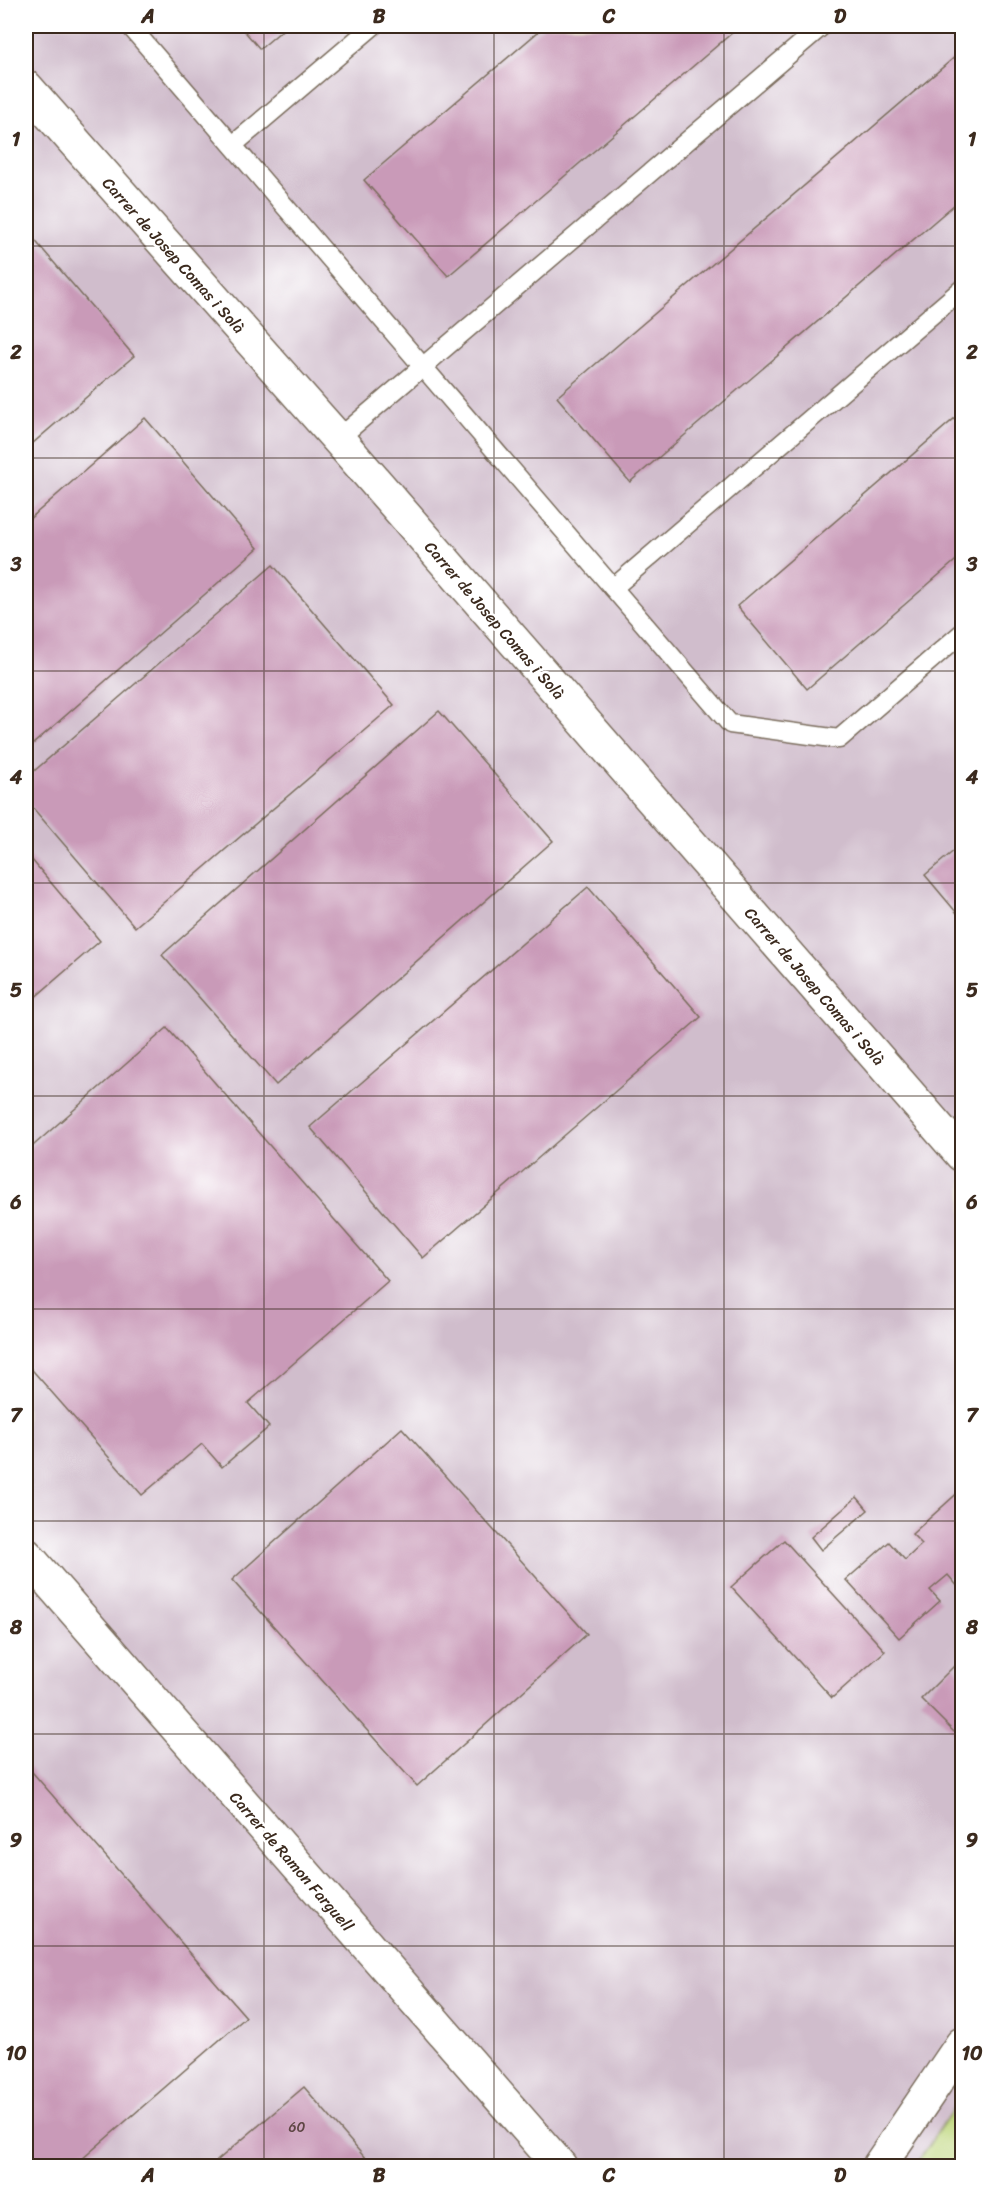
<svg xmlns="http://www.w3.org/2000/svg" width="988" height="2192" font-family="Sriracha,sans-serif">
  <rect width="100%" height="100%" fill="#fff"/>
  <filter id="ink" filterUnits="userSpaceOnUse"><feTurbulence type="fractalNoise" baseFrequency=".0167" numOctaves="2"/><feDisplacementMap in="SourceGraphic" scale="12" xChannelSelector="R" yChannelSelector="G"/><feConvolveMatrix kernelMatrix="1 2 1 2 8 2 1 2 1" color-interpolation-filters="sRGB"/></filter>
  <filter id="wash" filterUnits="userSpaceOnUse"><feTurbulence type="fractalNoise" baseFrequency=".008" numOctaves="4" result="noise"/><feDisplacementMap in="SourceGraphic" scale="24" xChannelSelector="R" yChannelSelector="G"/><feGaussianBlur stdDeviation="1.35" result="paint"/><feColorMatrix in="noise" values="0 0 0 0 0 0 0 0 0 0 0 0 0 0 0 0 0 1.4 0 .05"/><feComposite in="paint" operator="in"/></filter>
  <g filter="url(#wash)">
    <rect width="100%" height="100%" fill="#efe8cf"/>
    <polygon fill="#d0bdcc" points="26,26 962,26 962,2095 915,2166 26,2166"/>
    <polygon fill="#bed67b" stroke="#7c804c" stroke-width="1.5" points="962,2095 962,2166 915,2166"/>
    <g id="blocks">
      <g fill="#c99ab8">
        <polygon points="240,26 287,26 260,49"/>
        <polygon points="545,26 740,26 448,276 364,180"/>
        <polygon points="962,51 962,198 630,482 557,397"/>
        <polygon points="26,230 134,356 26,449"/>
        <polygon points="962,412 962,555 807,689 737,606"/>
        <polygon points="145,418 258,548 26,750 26,522"/>
        <polygon points="273,565 394,705 135,927 26,800 26,778"/>
        <polygon points="439,711 553,841 276,1085 162,955"/>
        <polygon points="962,844 962,919 925,875"/>
        <polygon points="26,853 100,941 26,1005"/>
        <polygon points="588,887 701,1017 423,1258 310,1127"/>
        <polygon points="167,1028 388,1281 248,1403 269,1427 222,1467 202,1444 142,1495 26,1363 26,1152"/>
        <polygon points="402,1428 587,1634 417,1786 232,1580"/>
        <polygon points="962,1489 962,1586 960,1589 948,1575 930,1590 940,1601 899,1638 846,1580 889,1542 905,1560 922,1544 912,1534"/>
        <polygon points="857,1497 868,1510 821,1550 811,1537"/>
        <polygon points="784,1540 885,1651 832,1698 731,1587"/>
        <polygon points="954,1666 962,1675 962,1724 954,1732 921,1699"/>
        <polygon points="26,1765 246,2017 74,2166 26,2166"/>
        <polygon points="304,2087 372,2166 211,2166"/>
      </g>
    </g>
  </g>
  <g filter="url(#ink)">
    <use href="#blocks" fill-opacity="0" stroke="#7a6c5c" stroke-width="1.5"/>
    <g fill="none" stroke-linecap="round" stroke-linejoin="round">
      <defs>
        <g id="service">
          <polyline points="130,26 730,724 839,739 962,633"/>
          <polyline points="233,145 373,26"/>
          <polyline points="338,439 822,26"/>
          <polyline points="613,588 962,289"/>
        </g>
        <g id="minor">
          <polyline points="26,87 338,439 962,1155"/>
          <polyline points="26,1555 560,2166"/>
          <polyline points="879,2166 962,2044"/>
        </g>
      </defs>
      <use href="#service" stroke="#7a6c5c" stroke-width="21"/>
      <use href="#minor" stroke="#7a6c5c" stroke-width="36"/>
      <use href="#service" stroke="#fff" stroke-width="18"/>
      <use href="#minor" stroke="#fff" stroke-width="33"/>
    </g>
  </g>
  <path fill="none" stroke="#3b2a1e" stroke-width="1.5" stroke-opacity="0.55" d="M 264,26 L 264,2166M 494,26 L 494,2166M 724,26 L 724,2166M 26,246 L 962,246M 26,458 L 962,458M 26,671 L 962,671M 26,883 L 962,883M 26,1096 L 962,1096M 26,1309 L 962,1309M 26,1521 L 962,1521M 26,1734 L 962,1734M 26,1946 L 962,1946"/>
  <g text-anchor="middle" stroke-width="5" stroke-linejoin="round" paint-order="stroke">
    <g font-size="14" fill="#5e4644">
      <text x="297" y="2132">60</text>
    </g>
    <g font-size="16" fill="#3b2a1e" stroke="#fff">
      <text transform="translate(174 255) rotate(48)" y="6">Carrer de Josep Comas i Solà</text>
      <text transform="translate(495 620) rotate(49)" y="6">Carrer de Josep Comas i Solà</text>
      <text transform="translate(815 986) rotate(49)" y="6">Carrer de Josep Comas i Solà</text>
      <text transform="translate(292 1861) rotate(49)" y="6">Carrer de Ramon Farguell</text>
    </g>
  </g>
  <rect width="988" height="2192" fill="none" stroke="#fff" stroke-width="66"/>
  <rect x="33" y="33" width="922" height="2126" fill="none" stroke="#3b2a1e" stroke-width="2"/>
  <g font-size="20" text-anchor="middle" font-weight="bold" fill="#3b2a1e">
    <text x="148" y="23">A</text>
    <text x="379" y="23">B</text>
    <text x="609" y="23">C</text>
    <text x="840" y="23">D</text>
    <text x="16" y="146">1</text>
    <text x="972" y="146">1</text>
    <text x="16" y="359">2</text>
    <text x="972" y="359">2</text>
    <text x="16" y="571">3</text>
    <text x="972" y="571">3</text>
    <text x="16" y="784">4</text>
    <text x="972" y="784">4</text>
    <text x="16" y="997">5</text>
    <text x="972" y="997">5</text>
    <text x="16" y="1209">6</text>
    <text x="972" y="1209">6</text>
    <text x="16" y="1422">7</text>
    <text x="972" y="1422">7</text>
    <text x="16" y="1634">8</text>
    <text x="972" y="1634">8</text>
    <text x="16" y="1847">9</text>
    <text x="972" y="1847">9</text>
    <text x="16" y="2060">10</text>
    <text x="972" y="2060">10</text>
    <text x="148" y="2182">A</text>
    <text x="379" y="2182">B</text>
    <text x="609" y="2182">C</text>
    <text x="840" y="2182">D</text>
  </g>
</svg>
